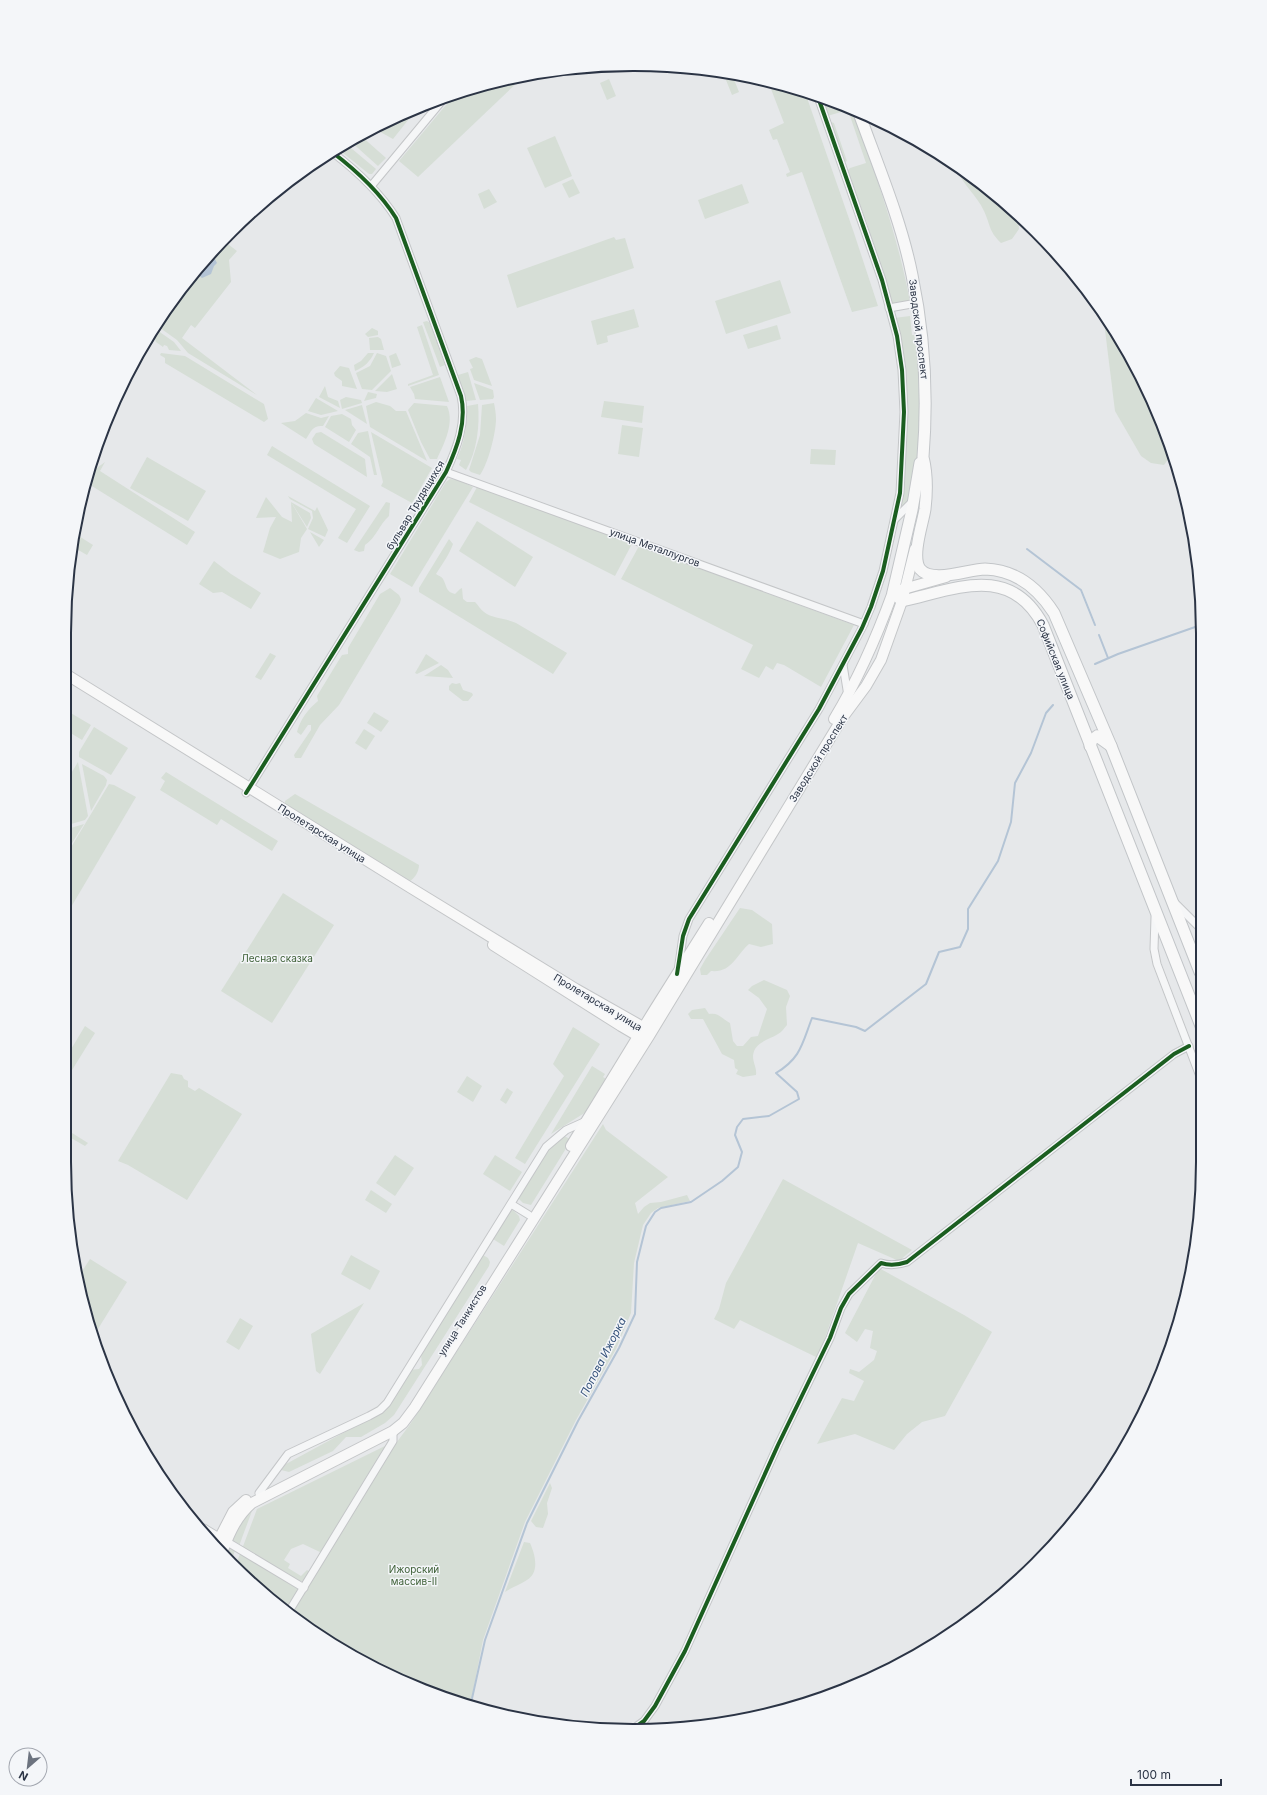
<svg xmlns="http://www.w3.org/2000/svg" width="1267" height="1795" font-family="Inter,sans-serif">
  <rect width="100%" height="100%" fill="#e6e8ea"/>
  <g fill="#d6ded6">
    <polygon points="733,77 739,92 732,95 726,80"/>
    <polygon points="522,78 418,177 399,161 456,93"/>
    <polygon points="609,79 616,96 607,100 600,83"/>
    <polygon points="768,81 781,83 805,92 854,233 878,306 852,312 802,172 787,177 786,174 790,172 777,139 773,140 769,130 784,123"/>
    <path d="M 821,98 L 853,110 C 875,173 898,236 910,302 L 891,304 L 867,223 L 847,171 L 850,168 L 866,163 L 848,110 L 827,116 Z"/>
    <polygon points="416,110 393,139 375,129"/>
    <polygon points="831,122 834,123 847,161 843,163 829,124"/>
    <polygon points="360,135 386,158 378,166 349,140"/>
    <polygon points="555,136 572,176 545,188 527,148"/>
    <polygon points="345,143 376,169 372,174 369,174 337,148"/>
    <path d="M 956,167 L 980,182 L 1018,217 L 1019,229 L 1012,239 L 1001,243 C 988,230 991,226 984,211 C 977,195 962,185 956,167 Z"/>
    <polygon points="573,179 580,193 569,198 562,184"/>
    <polygon points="742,184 749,203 705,219 698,200"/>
    <polygon points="489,189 497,202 484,209 478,194"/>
    <polygon points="614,237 616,240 625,238 634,268 517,308 507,275"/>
    <polygon points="224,241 237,251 229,260 231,282 195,328 191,325 182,338 257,395 188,353 177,340 156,325 182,287"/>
    <polygon points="1061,257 1062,258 1088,297 1077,289"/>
    <polygon points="780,280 791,313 726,334 715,301"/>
    <polygon points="634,309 639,327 607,336 608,342 597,345 591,321"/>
    <path d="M 910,316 L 912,335 L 915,335 C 921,389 921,445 912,499 L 905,506 L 900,509 L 906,435 L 894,318 Z"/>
    <polygon points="427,321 430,323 445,365 440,367 423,322"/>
    <polygon points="1104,322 1144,382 1172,454 1164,465 1151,463 1141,456 1115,411"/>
    <polygon points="422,325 439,375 408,386 408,384 433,375 417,327"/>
    <polygon points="777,325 781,339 748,349 743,335"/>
    <polygon points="154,328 174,342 181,351 169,350 167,346 164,345 163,347 156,342 152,332"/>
    <polygon points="372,328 378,331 378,335 368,337 365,334"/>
    <polygon points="378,337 381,339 384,350 370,350 369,338"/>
    <polygon points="161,353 185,356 264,404 268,419 264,422 165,363 165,358 160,355"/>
    <path d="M 368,353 L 374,353 C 370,362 364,367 355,371 L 354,365 L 361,361 Z"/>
    <polygon points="377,353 386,356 391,371 372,390 362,389 356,373 370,366"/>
    <polygon points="396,353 401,365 392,368 389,356"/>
    <polygon points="476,357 482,359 492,386 474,380 470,369 473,368 469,360"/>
    <polygon points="340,366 349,368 357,389 342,386 342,381 335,376 334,373"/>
    <polygon points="468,372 476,400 466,401 458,375"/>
    <polygon points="392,374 397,389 387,392 375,391"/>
    <polygon points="440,377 449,402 415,399 414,394 410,387"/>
    <polygon points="474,383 493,390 494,397 493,399 480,400"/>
    <polygon points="325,386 328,397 338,401 340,408 319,397"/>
    <polygon points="368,392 377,394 376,398 364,401"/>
    <polygon points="346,397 361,400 362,403 342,409 340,400"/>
    <polygon points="316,398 338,411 321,415 308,411"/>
    <polygon points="604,401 644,406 642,423 601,417"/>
    <polygon points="376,402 390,406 396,411 406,411 427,461 370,427 366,406"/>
    <path d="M 414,403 L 447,406 C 455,423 444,444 437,459 L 430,459 L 421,442 L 408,410 Z"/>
    <path d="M 494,403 C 495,408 496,414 496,419 C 496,433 488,464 480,475 L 471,472 L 469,470 L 480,435 L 482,405 Z"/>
    <path d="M 478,404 C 480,425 477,452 466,470 L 459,465 L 461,460 L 457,459 C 465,442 467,424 467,406 Z"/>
    <polygon points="362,405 367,424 345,410"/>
    <path d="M 306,413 L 321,418 L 329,416 L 323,426 C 313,425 311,431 306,439 L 281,423 L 295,421 Z"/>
    <polygon points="342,414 351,419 352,425 356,430 349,442 325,427 331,416"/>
    <polygon points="622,425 643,428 639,457 618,454"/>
    <polygon points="368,431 377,475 374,475 370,457 351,444 358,433"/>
    <polygon points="321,432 365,459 367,477 314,444 312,439 316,433"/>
    <polygon points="371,432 432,468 412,503 381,486 383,482"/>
    <polygon points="272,446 370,506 347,543 338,538 356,509 267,455"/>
    <polygon points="811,449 836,450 835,465 810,464"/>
    <polygon points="147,457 206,491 188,521 130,488"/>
    <polygon points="105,462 100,471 195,532 187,545 87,483 90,473"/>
    <polygon points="450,479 458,480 473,487 412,587 390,574 446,482"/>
    <polygon points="477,487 633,542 615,576 469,502"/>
    <polygon points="288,496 315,511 317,507 328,530 325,537 308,529 313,518 312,511 290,499"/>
    <polygon points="266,497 282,517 292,522 291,502 307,529 301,538 299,552 280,559 263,552 270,528 276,517 256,518"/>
    <polygon points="291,502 310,513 311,518 307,527"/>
    <path d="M 386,502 L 390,503 L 389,516 C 379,525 376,538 365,545 L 364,551 L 359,552 L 354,550 Z"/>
    <polygon points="477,521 533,557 515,587 459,551"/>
    <polygon points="310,532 324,540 319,547"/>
    <polygon points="74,533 93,545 87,555 73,547"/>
    <path d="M 449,539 L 453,544 C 449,555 443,563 436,574 C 439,576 443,577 444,581 C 447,587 446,592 455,594 L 460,589 L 462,588 L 463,599 L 467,602 L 475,602 C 478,605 481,610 484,612 C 493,619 506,618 516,623 L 567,653 L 553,674 L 419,592 L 419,588 Z"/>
    <polygon points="639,546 854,625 821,687 784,665 777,663 773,670 766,666 759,678 741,669 753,645 621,579"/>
    <polygon points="214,561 231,574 261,593 251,609 222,592 213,593 199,584"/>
    <path d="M 390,588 L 399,595 L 401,599 L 400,603 L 339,705 L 320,725 L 301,758 L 295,758 L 294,755 L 311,730 L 311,725 L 308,725 L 301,735 L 297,732 C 300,720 308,709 318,701 L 317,696 L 342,655 L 348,654 L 348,648 L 380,594 Z"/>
    <polygon points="270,653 276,656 261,680 255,677"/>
    <polygon points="426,654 439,663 417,674 415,673"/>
    <polygon points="441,665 448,670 453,678 424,676"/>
    <polygon points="452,683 456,684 460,683 463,690 472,693 473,695 468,701 463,701 449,690 449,686"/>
    <polygon points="64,709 91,725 82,740 64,729"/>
    <polygon points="374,712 389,721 381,732 367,723"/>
    <polygon points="94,727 128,748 111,775 79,757 79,752"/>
    <polygon points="364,729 375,736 366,750 355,743"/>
    <polygon points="78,762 88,816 85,820 64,826 64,785"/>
    <polygon points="82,764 104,776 107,780 106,785 91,811"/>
    <polygon points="166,772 278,841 272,851 221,819 217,825 160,790 165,781 161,778"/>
    <polygon points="109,784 114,785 136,797 64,919 64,859"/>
    <path d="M 295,794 L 419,865 C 419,871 415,878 410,881 L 285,804 L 285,801 Z"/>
    <polygon points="84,824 64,856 64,830"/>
    <polygon points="283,893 334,925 272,1023 221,991"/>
    <path d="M 740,908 L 752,910 L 772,924 L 773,944 L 761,947 L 749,944 C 736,955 732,973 711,971 L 707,975 L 701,975 L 700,969 L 705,960 Z"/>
    <path d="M 764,980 L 787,990 L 790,996 L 786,1007 L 787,1025 C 784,1028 782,1032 778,1034 C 769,1040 754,1042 753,1056 C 753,1063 757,1068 756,1075 L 743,1077 L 736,1074 L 738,1070 L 735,1068 L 734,1060 L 722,1054 L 703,1019 L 691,1019 L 688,1014 L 692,1010 L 705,1008 L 709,1014 C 719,1012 722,1019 730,1023 L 733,1041 L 737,1046 L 743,1046 L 751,1037 L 758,1036 L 767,1009 L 759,998 L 748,990 L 752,986 Z"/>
    <polygon points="85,1026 95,1033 64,1083 64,1061"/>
    <polygon points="573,1027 600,1044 525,1164 515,1158 564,1076 553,1064"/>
    <polygon points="592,1066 605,1074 603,1077 606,1079 586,1112 551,1134"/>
    <polygon points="171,1073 182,1075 184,1079 188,1081 188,1087 195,1091 199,1088 242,1114 187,1200 128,1165 118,1161"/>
    <polygon points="467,1076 482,1086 473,1102 457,1092"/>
    <polygon points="507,1088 513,1092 506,1104 500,1100"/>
    <polygon points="603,1124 606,1130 668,1177 635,1203 638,1214 644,1207 650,1203 661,1202 687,1195 690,1201 658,1208 651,1213 643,1225 634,1263 631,1313 616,1349 576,1420 525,1522 483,1640 471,1702 415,1688 317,1635 290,1614 388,1454 411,1423"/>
    <polygon points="64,1128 88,1143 85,1146 64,1134"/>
    <polygon points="564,1136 570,1139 570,1142 531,1205 523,1203 518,1198 551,1147"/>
    <polygon points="395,1155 414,1168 395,1196 376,1183"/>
    <polygon points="495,1155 522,1172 510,1191 483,1174"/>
    <polygon points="783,1179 912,1250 899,1261 858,1243 818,1358 740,1320 734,1329 714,1319 719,1309 726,1283"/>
    <polygon points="371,1190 392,1204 386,1213 365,1200"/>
    <polygon points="513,1210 519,1216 520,1220 504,1246 493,1239 509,1212"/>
    <polygon points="351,1255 380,1271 370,1290 341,1274"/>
    <polygon points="483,1255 488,1258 490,1262 489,1266 394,1415 385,1423 361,1437 346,1437 333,1451 289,1472 281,1470 286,1464 378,1414 409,1370 419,1369 422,1365 421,1355"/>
    <polygon points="90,1259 127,1282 93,1337 83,1309 79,1276"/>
    <polygon points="879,1268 964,1315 992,1332 945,1416 922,1422 907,1434 894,1450 855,1434 817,1444 842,1398 854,1401 864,1381 849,1373 850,1369 859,1372 874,1360 877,1351 870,1348 873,1331 865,1329 857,1342 845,1333"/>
    <polygon points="364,1303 320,1374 316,1371 311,1334"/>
    <polygon points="240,1318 253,1326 239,1350 226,1342"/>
    <polygon points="389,1444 322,1553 303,1544 291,1549 284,1560 290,1564 288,1568 301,1576 307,1570 312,1573 306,1580 297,1582 242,1549 257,1509"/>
    <polygon points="550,1483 552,1488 547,1503 548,1514 543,1528 536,1527 531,1521"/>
    <polygon points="252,1511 239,1546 231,1542 247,1514"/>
    <path d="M 524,1542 L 530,1543 C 535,1554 540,1572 527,1580 C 520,1585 512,1587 505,1592 Z"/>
    <polygon points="231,1548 235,1550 232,1560 227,1554"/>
    <polygon points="240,1554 300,1590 286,1612 258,1590 236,1564"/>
  </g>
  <polygon fill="#b4c4d5" points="211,255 214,257 217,263 214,266 211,274 202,278 195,272"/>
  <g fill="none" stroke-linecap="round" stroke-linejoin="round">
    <g stroke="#b4c4d5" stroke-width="2">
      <polyline points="1027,549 1081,590 1095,625"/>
      <polyline points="1099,635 1108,658"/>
      <polyline points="1095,664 1118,654 1198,626"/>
      <path d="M 471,1703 L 485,1640 L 527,1523 L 578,1421 L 619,1348 L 635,1314 L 637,1262 L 646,1226 L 655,1212 L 661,1208 L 691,1202 L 722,1181 L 738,1167 L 742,1152 L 735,1135 L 737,1127 L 743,1119 L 769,1116 L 799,1099 L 797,1092 L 776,1073 C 801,1058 802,1044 812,1018 L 856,1027 L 865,1031 L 926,984 L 939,952 L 960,947 L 968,929 L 968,909 L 998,861 L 1011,822 L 1015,783 L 1031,753 L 1046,713 L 1053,705"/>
    </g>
    <defs>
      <g id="minor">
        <polyline points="372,185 446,96"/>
        <polyline points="889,308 917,303"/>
        <polyline points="446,472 864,624"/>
        <polyline points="895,519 912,502"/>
        <polyline points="843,665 848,696"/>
        <path d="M 246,793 L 446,472 C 457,448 467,422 461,396 L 396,218 C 379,191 357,171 332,152"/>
        <polyline points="1175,903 1200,928"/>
        <polyline points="1155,917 1154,949 1157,964 1201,1079"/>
        <polyline points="678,971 683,936 689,919 819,709 862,628 871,607 883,571 900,493 904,412 902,370 897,336 882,280 818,97"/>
        <polyline points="511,1204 529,1215"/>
        <polyline points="259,1493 288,1454 369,1416 380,1410 387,1403 546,1147 566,1130 586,1121"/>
        <polyline points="204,1528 304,1588"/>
        <polyline points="288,1613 393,1441 393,1431"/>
        <path d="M 637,1726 L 644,1721 L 655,1706 L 685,1651 L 778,1445 L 830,1338 L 841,1308 L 849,1294 L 881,1263 C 890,1266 898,1265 907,1262 L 1174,1054 L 1189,1046"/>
      </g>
      <g id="secondary">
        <polyline points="64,673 411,888 576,989 643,1027 647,1033"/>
        <path d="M 834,719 C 859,678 877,636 893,592 L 946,577"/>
        <polyline points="493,945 621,1026 638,1036 645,1036"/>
        <polyline points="571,1146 653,1012 709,923"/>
        <polyline points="217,1543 233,1512 246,1500"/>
        <path d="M 223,1550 C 230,1532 237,1516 252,1503 L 393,1431 L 403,1423 L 415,1407 L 649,1036 L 843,717 L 866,686 L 881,660 L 902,601 L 915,549"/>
      </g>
      <g id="primary">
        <path d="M 859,113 C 878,166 901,220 912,275 C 925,337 928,395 923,457 C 927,473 927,492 925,509 C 923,523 911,556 920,569 C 932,584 969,569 985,569 C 1016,570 1038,588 1054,613 L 1111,746 L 1200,972"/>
        <path d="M 920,463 L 912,510 L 893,592 L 902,601 C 956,589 1010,563 1043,625 L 1201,1026"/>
        <polyline points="1090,746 1092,740 1097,736 1111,746"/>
      </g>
    </defs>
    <use href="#minor" stroke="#c4c6c8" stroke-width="9"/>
    <use href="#secondary" stroke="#c4c6c8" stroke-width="12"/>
    <use href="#primary" stroke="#c2c5c8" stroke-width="13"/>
    <use href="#minor" stroke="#f5f6f7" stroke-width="7"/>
    <use href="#secondary" stroke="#f8f8f8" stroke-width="10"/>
    <use href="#primary" stroke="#f8f8f8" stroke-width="11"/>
    <defs>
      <g id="cycleway">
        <path d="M 246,793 L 446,472 C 457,448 467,422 461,396 L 396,218 C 379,191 357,171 332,152"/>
        <polyline points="677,974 683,936 689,919 819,709 862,628 871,607 883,571 900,493 904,412 902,370 897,336 882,280 818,97"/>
        <path d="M 637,1726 L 644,1721 L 655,1706 L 685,1651 L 778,1445 L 830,1338 L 841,1308 L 849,1294 L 881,1263 C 890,1266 898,1265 907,1262 L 1174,1054 L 1189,1046"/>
      </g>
    </defs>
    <use href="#cycleway" stroke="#f4f6f9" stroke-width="6"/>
    <use href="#cycleway" stroke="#1b5e20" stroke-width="4"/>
  </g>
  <g text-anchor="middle" stroke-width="3" stroke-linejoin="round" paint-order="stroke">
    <g font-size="10" fill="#2b3445" stroke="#f4f6f9">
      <text transform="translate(919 329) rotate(83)" y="4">Заводской проспект</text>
      <text transform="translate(415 505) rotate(-59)" y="4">бульвар Трудящихся</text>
      <text transform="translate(655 547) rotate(20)" y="4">улица Металлургов</text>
      <text transform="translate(1056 659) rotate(68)" y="4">Софийская улица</text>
      <text transform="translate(818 758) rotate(-58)" y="4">Заводской проспект</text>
      <text transform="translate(322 833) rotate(32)" y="4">Пролетарская улица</text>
      <text transform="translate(598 1002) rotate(31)" y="4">Пролетарская улица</text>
      <text transform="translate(462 1320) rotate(-58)" y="4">улица Танкистов</text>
    </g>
    <g font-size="10" fill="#3f6138" stroke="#f4f6f9">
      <text x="277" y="962">Лесная сказка</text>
      <text x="414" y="1573">Ижорский<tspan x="414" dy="12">массив-II</tspan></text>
    </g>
    <g font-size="11" font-style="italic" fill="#34527a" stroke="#f4f6f9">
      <text transform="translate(603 1357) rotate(-63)" y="4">Попова Ижорка</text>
    </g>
  </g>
  <path d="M0 0H1267V1795H0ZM633 71H634A562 562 0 0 1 1196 633V1162A562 562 0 0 1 634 1724H633A562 562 0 0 1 71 1162V633A562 562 0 0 1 633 71Z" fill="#f4f6f9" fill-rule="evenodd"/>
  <path fill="none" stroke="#2b3445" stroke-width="2" d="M633 71H634A562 562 0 0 1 1196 633V1162A562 562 0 0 1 634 1724H633A562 562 0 0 1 71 1162V633A562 562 0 0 1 633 71Z"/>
  <g transform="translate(28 1767) rotate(208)"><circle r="19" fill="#f4f6f9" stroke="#a4a8b1"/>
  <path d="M0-3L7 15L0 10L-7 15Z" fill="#6c737f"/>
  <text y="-6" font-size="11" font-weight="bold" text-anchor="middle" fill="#2b3445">N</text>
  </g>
  <path d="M1131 1779v6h90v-6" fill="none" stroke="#2b3445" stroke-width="2"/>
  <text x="1137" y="1779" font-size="12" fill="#2b3445" stroke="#f4f6f9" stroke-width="3" paint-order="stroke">100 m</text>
</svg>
